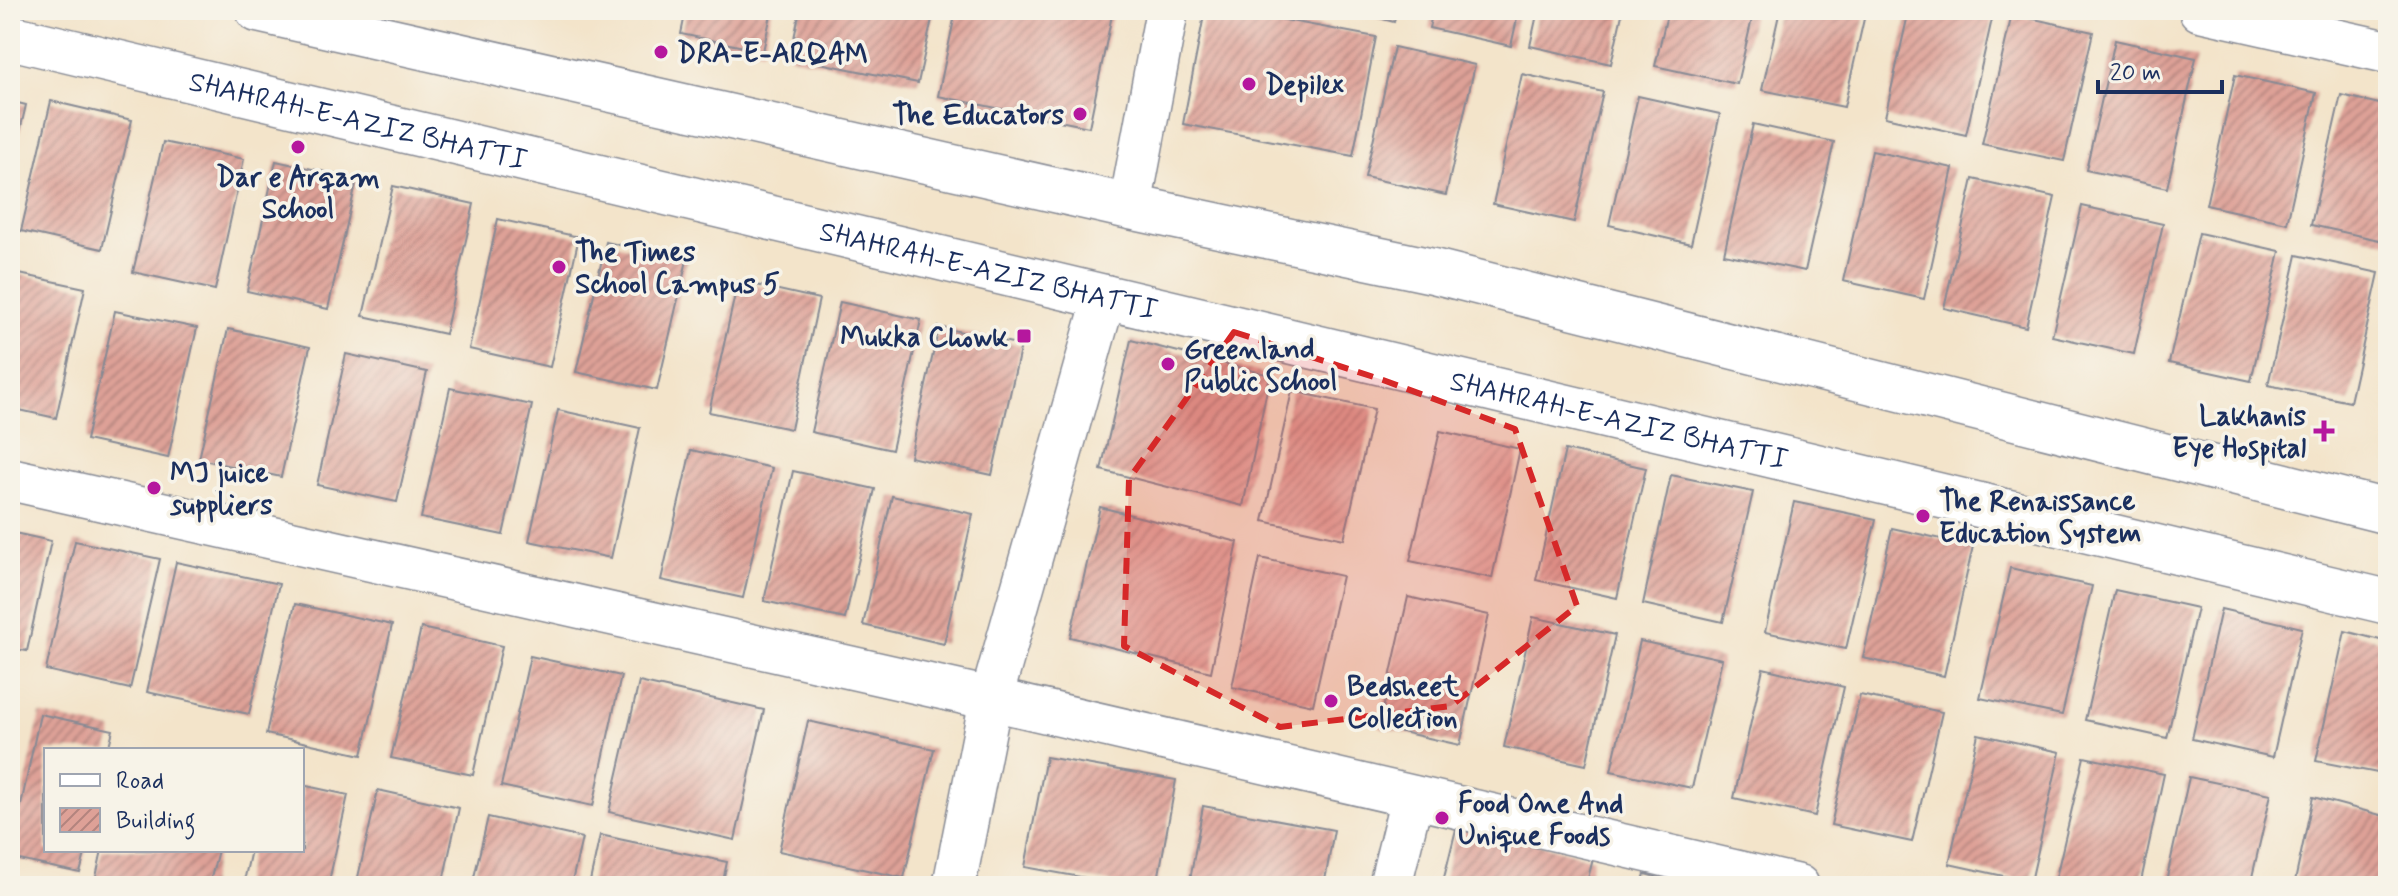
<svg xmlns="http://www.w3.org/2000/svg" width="2398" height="896" font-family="Mynerve,sans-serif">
  <defs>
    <pattern id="building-hatch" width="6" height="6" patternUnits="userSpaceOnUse" patternTransform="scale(2)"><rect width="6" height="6" fill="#dea197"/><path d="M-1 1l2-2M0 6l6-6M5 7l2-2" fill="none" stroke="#b3847e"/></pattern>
  </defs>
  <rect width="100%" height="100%" fill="#f7f3e8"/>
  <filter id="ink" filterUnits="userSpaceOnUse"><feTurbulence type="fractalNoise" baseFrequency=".0125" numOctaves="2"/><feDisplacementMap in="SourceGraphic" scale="16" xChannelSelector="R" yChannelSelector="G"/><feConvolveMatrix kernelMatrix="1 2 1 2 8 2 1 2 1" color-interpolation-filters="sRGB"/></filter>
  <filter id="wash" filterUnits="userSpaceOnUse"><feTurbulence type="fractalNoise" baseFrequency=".006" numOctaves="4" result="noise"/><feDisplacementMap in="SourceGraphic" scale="32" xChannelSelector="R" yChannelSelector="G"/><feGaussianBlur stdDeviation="1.8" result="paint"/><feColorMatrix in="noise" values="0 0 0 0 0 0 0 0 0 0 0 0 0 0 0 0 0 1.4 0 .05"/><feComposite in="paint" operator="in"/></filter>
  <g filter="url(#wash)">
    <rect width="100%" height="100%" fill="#f3e4ca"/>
    <g id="blocks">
      <g fill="url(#building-hatch)">
        <polygon points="686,10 772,10 763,51 681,34"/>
        <polygon points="800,10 934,10 918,83 790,57"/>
        <polygon points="956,10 1113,10 1089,127 938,96"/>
        <polygon points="1205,10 1231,10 1376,37 1353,156 1183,124"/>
        <polygon points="1349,10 1397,10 1394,22"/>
        <polygon points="1433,10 1519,10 1511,46 1429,28"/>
        <polygon points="1538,10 1623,10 1611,64 1530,46"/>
        <polygon points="1668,10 1754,10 1737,84 1655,66"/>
        <polygon points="1780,10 1866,10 1844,107 1762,90"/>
        <polygon points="1909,10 1994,10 1966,135 1885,117"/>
        <polygon points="2012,14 2093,32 2064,161 1982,144"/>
        <polygon points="2115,40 2196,58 2167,188 2086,170"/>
        <polygon points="1394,47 1475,65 1446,195 1365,177"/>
        <polygon points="1522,74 1603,92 1574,222 1493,204"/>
        <polygon points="2235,75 2316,93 2287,223 2206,205"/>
        <polygon points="2341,95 2388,106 2388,242 2311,225"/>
        <polygon points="1638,96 1720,114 1691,244 1609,225"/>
        <polygon points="10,101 26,105 11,170 10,170"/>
        <polygon points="51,101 132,120 102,249 21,231"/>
        <polygon points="1753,124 1834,142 1805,271 1724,254"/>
        <polygon points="163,142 244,159 215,290 133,272"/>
        <polygon points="1872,151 1953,168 1924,299 1843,281"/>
        <polygon points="276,161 357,179 328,309 247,291"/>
        <polygon points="1973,179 2055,197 2026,327 1944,308"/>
        <polygon points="393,186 474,204 445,334 363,316"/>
        <polygon points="2082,206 2163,224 2134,354 2052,336"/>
        <polygon points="498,219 579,237 550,367 469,349"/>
        <polygon points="2199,233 2280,251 2251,381 2169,363"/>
        <polygon points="606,242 687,260 657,390 576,372"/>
        <polygon points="2297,255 2379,273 2350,402 2268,385"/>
        <polygon points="10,272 85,288 56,418 10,408"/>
        <polygon points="738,281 819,299 791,429 709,412"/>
        <polygon points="840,302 921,320 892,450 811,432"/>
        <polygon points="115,311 197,328 168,458 86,440"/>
        <polygon points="939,327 1021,345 992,475 910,457"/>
        <polygon points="228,329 310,347 281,477 199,459"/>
        <polygon points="1131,340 1270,375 1243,506 1101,470"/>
        <polygon points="346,354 427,372 397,502 317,485"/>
        <polygon points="450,388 532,405 503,535 421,518"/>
        <polygon points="1292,391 1374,409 1344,539 1263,521"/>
        <polygon points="558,410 640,428 611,558 529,541"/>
        <polygon points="1440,431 1520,449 1492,578 1410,561"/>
        <polygon points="691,450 772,468 743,598 661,580"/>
        <polygon points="1565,450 1646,468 1617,598 1536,580"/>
        <polygon points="793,471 875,489 845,619 764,601"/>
        <polygon points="1671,475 1753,492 1723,622 1643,604"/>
        <polygon points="892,496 973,514 944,644 863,625"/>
        <polygon points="1794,502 1876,519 1846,649 1765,632"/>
        <polygon points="1100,507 1238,542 1211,672 1070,637"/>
        <polygon points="1892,528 1973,546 1944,676 1863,658"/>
        <polygon points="10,532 51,541 27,651 10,648"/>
        <polygon points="75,541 160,559 130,689 46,670"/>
        <polygon points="1260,558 1342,576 1313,705 1232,687"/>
        <polygon points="176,562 279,584 249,714 147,692"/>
        <polygon points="2010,568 2092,586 2062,715 1980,698"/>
        <polygon points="2115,590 2197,608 2167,738 2085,720"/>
        <polygon points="1408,597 1489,615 1460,745 1379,727"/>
        <polygon points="295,604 392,625 362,755 266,734"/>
        <polygon points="2221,609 2302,628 2273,757 2192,739"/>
        <polygon points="1533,617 1615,635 1586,765 1504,747"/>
        <polygon points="421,628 502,646 473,775 391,758"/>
        <polygon points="2345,631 2388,642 2388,775 2316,761"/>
        <polygon points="1640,641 1722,659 1692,788 1611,771"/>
        <polygon points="530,656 621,676 593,806 501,786"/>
        <polygon points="1763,668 1844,687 1815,816 1734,798"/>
        <polygon points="639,682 764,710 735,840 609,812"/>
        <polygon points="1860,695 1942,712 1912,842 1831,825"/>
        <polygon points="40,714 113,730 108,750 46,750 46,850 86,850 80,873 10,858"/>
        <polygon points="808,721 934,749 904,878 779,851"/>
        <polygon points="1978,734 2060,752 2031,882 1949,864"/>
        <polygon points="1046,757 1176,780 1157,886 1130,886 1025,867"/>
        <polygon points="2084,757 2164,774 2140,886 2054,886"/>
        <polygon points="2189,777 2271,794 2250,886 2165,886"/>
        <polygon points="302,785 348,795 328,886 243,886 251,850 302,850"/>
        <polygon points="378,790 459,808 442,886 356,886"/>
        <polygon points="2313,797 2388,817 2388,886 2294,886"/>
        <polygon points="1203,806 1334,830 1324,886 1189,886"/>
        <polygon points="488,817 582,838 571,886 472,886"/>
        <polygon points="1458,821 1593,859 1586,886 1442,886"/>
        <polygon points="600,835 727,862 722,886 589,886"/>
        <polygon points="102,850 218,850 209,886 139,886 96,877"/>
        <polygon points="1645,874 1684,885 1684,886 1641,886"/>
      </g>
    </g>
  </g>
  <g filter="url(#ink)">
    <use href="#blocks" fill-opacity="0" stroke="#878a94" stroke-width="2"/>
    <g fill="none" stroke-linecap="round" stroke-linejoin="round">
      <defs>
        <g id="minor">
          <polyline points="2200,10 2388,52"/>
          <polyline points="1130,207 1167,10"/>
          <polyline points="10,479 991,699 1798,886"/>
          <polyline points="954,886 991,699 1105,296"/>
          <polyline points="1390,886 1412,797"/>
        </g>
        <g id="secondary">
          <polyline points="258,10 1130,207 1433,271 2388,512"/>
          <path id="s1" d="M 10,37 L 2388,602"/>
        </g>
      </defs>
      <use href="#minor" stroke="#878a94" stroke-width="45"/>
      <use href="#secondary" stroke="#878a94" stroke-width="47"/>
      <use href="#minor" stroke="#fff" stroke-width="42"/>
      <use href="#secondary" stroke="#fff" stroke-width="44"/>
    </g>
  </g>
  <path fill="#d62828" fill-opacity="0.2" stroke="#d62828" stroke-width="6" stroke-dasharray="16 10" stroke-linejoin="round" d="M 1234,332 L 1383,380 L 1515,429 L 1577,606 L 1451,706 L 1280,727 L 1124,646 L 1129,479 Z"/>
  <g fill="#b5179e" stroke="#f7f3e8" stroke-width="3">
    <circle cx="661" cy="52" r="8"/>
    <circle cx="1249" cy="84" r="8"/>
    <circle cx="1080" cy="114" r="8"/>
    <circle cx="298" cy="147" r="8"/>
    <circle cx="559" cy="267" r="8"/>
    <rect x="1016" y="328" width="16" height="16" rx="4"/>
    <circle cx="1168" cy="364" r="8"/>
    <path d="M2320 419h8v8h8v8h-8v8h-8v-8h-8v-8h8z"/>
    <circle cx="154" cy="488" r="8"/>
    <circle cx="1923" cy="516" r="8"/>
    <circle cx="1331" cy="701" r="8"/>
    <circle cx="1442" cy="818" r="8"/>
  </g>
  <g text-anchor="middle" stroke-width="7" stroke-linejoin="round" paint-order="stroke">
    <g font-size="28" font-weight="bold" fill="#1b2f5e" stroke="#f7f3e8" text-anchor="start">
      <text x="677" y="62">DRA-E-ARQAM</text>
      <text x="1265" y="94">Depilex</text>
      <text x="1064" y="124" text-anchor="end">The Educators</text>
      <text x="298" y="186" text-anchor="middle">Dar e Arqam<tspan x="298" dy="32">School</tspan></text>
      <text x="575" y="261">The Times<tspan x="575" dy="32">School Campus 5</tspan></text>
      <text x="1008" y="346" text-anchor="end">Mukka Chowk</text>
      <text x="1184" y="358">Greenland<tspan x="1184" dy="32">Public School</tspan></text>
      <text x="2306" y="425" text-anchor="end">Lakhanis<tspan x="2306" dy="32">Eye Hospital</tspan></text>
      <text x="170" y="482">MJ juice<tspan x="170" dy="32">suppliers</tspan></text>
      <text x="1939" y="510">The Renaissance<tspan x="1939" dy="32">Education System</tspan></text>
      <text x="1347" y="695">Bedsheet<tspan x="1347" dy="32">Collection</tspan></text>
      <text x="1458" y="812">Food One And<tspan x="1458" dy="32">Unique Foods</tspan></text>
    </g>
    <g font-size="28" fill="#1b2f5e" stroke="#f7f3e8">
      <text dy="10" stroke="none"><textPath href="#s1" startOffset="358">SHAHRAH-E-AZIZ BHATTI</textPath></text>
      <text dy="10" stroke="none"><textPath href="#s1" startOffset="1006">SHAHRAH-E-AZIZ BHATTI</textPath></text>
      <text dy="10" stroke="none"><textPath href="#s1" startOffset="1654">SHAHRAH-E-AZIZ BHATTI</textPath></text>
    </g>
  </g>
  <rect width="2398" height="896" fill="none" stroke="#f7f3e8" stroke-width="40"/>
  <rect x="44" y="748" width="260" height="104" fill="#f7f3e8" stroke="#9fa5b1" stroke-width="2"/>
  <rect x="60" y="774" width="40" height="12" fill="#ffffff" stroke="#9fa5b1" stroke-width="2"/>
  <text x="116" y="788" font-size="24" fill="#1b2f5e">Road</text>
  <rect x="60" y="808" width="40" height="24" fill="url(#building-hatch)" stroke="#9fa5b1" stroke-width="2"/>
  <text x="116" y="828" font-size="24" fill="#1b2f5e">Building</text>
  <path d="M2098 80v12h124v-12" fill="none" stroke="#1b2f5e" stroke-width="4"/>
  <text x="2110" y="80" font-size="24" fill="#1b2f5e" stroke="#f7f3e8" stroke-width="6" paint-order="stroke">20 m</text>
</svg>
